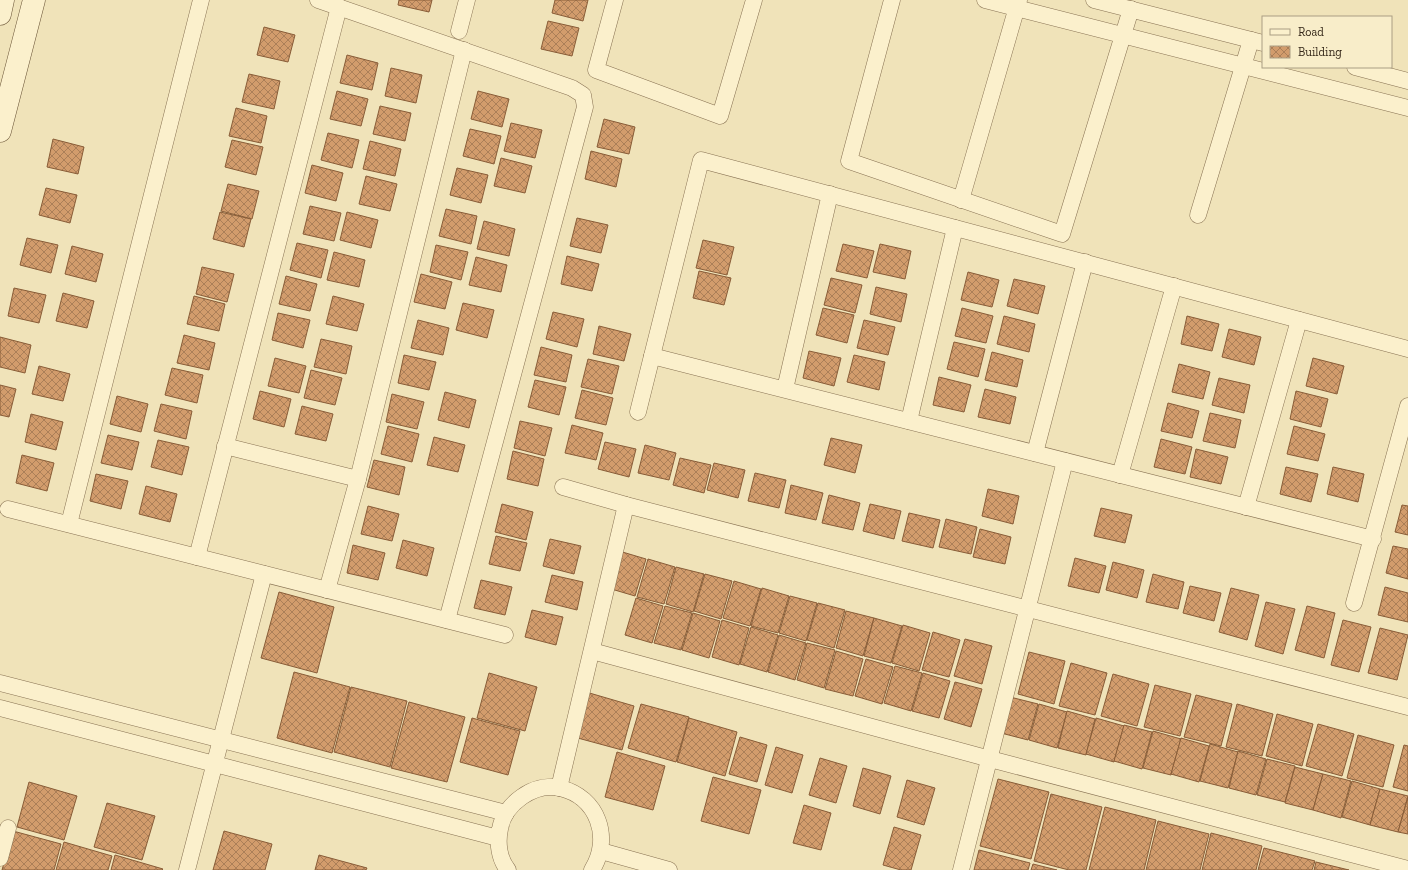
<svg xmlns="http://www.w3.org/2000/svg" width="1408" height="870" font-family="'Zilla Slab',serif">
  <defs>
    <pattern id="building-cross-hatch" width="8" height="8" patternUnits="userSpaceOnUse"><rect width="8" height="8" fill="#d29c6c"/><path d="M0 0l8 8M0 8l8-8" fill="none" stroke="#ab7f58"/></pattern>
  </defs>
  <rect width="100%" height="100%" fill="#f0e3b9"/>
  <g fill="url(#building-cross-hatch)" stroke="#885c37">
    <polygon points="399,0 432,0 429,12 398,5"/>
    <polygon points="555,0 588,0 583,21 552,13"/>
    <polygon points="548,21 579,28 572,56 541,49"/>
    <polygon points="264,27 295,35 288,62 257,55"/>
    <polygon points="347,55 378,63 372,90 340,83"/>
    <polygon points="391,68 422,75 416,103 385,96"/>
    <polygon points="249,74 280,81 274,109 242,102"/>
    <polygon points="337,91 368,99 361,126 330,119"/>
    <polygon points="478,91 509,99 502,127 471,119"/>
    <polygon points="380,106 411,113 405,141 373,134"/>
    <polygon points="236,108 267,116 261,143 229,136"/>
    <polygon points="604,119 635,127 629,154 597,147"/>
    <polygon points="511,123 542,130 535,158 504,151"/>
    <polygon points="470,129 501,136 494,164 463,156"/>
    <polygon points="328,133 359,140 352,168 321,160"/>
    <polygon points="53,139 84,147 78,174 47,167"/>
    <polygon points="232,140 263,147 256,175 225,167"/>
    <polygon points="370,141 401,149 395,176 363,169"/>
    <polygon points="591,151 622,159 616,187 585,179"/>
    <polygon points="501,158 532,166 525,193 494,186"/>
    <polygon points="312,165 343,173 336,201 305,193"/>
    <polygon points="457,168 488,175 481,203 450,195"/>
    <polygon points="366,176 397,184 390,211 359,204"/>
    <polygon points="228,184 259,191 252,219 221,211"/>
    <polygon points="46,188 77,195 70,223 39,215"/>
    <polygon points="310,206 341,213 334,241 303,234"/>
    <polygon points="446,209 477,216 471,244 439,236"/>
    <polygon points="220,212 251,219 244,247 213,239"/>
    <polygon points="347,212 378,220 371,248 340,240"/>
    <polygon points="577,218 608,225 601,253 570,246"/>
    <polygon points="484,221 515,229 509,256 477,249"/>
    <polygon points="27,238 58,245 51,273 20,265"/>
    <polygon points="703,240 734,247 727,275 696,268"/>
    <polygon points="297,243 328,250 321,278 290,270"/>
    <polygon points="843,244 874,251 867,278 836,271"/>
    <polygon points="880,244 911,251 905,279 873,272"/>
    <polygon points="436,245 468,252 461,280 430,272"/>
    <polygon points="72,246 103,254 96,282 65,274"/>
    <polygon points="334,252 365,260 359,287 327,280"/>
    <polygon points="567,256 599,264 592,291 561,284"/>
    <polygon points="476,257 507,265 501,292 469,285"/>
    <polygon points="202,267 234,274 227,302 196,294"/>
    <polygon points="699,271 731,278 724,305 693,298"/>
    <polygon points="968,272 999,280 992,307 961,300"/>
    <polygon points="421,274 452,282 445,309 414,302"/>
    <polygon points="286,276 317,284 310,311 279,304"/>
    <polygon points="831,278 862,285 855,313 824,305"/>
    <polygon points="1014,279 1045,286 1038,314 1007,306"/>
    <polygon points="876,287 907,294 901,322 870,314"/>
    <polygon points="14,288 46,295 39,323 8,316"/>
    <polygon points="63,293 94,301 87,328 56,321"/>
    <polygon points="194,296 225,304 219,331 187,324"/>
    <polygon points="333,296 364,304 357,331 326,324"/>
    <polygon points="463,303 494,310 487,338 456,330"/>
    <polygon points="823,308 854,315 847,343 816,335"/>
    <polygon points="962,308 993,316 986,343 955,336"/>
    <polygon points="553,312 584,319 577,347 546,339"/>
    <polygon points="278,313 310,320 303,348 272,340"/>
    <polygon points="1004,316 1035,324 1029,352 997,344"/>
    <polygon points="1187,316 1219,324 1212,351 1181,344"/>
    <polygon points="418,320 449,328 443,355 411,348"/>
    <polygon points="864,320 895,327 888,355 857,348"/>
    <polygon points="599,326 631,334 624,361 593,354"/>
    <polygon points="1229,329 1261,337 1254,365 1222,357"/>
    <polygon points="184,335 215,343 209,370 177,363"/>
    <polygon points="0,337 31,345 25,373 0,367"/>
    <polygon points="321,339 352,346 346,374 314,367"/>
    <polygon points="954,342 985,349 978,377 947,369"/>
    <polygon points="541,347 572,355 566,382 534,375"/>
    <polygon points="809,351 841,358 834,386 803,378"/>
    <polygon points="992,352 1023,360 1017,387 985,380"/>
    <polygon points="404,355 436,362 429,390 398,383"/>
    <polygon points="854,355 885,362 879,390 847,382"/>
    <polygon points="275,358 306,366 299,393 268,386"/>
    <polygon points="1313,358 1344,366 1337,394 1306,386"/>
    <polygon points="588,359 619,366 612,394 581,387"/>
    <polygon points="1179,364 1210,372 1203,399 1172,392"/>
    <polygon points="39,366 70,374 63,401 32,394"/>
    <polygon points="172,368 203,375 197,403 165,395"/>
    <polygon points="311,370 342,378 335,405 304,398"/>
    <polygon points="939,377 971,385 964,412 933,405"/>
    <polygon points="1219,378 1250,385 1244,413 1212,405"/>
    <polygon points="535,380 566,387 559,415 528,407"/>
    <polygon points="0,385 16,389 9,417 0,415"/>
    <polygon points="985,389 1016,397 1010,424 978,417"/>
    <polygon points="582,390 613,398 606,425 575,418"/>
    <polygon points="260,391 291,399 284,427 253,419"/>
    <polygon points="1296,391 1328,399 1321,427 1290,419"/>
    <polygon points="445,392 476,400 469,428 438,420"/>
    <polygon points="392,394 424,402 417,429 386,422"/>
    <polygon points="117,396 148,404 141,432 110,424"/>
    <polygon points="1168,403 1199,411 1192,438 1161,431"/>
    <polygon points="161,404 192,411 186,439 154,431"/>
    <polygon points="302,406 333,414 326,441 295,434"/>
    <polygon points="1210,413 1241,420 1235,448 1203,441"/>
    <polygon points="31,414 63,422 56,450 25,442"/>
    <polygon points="520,421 552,428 545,456 514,448"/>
    <polygon points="572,425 603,433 596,460 565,453"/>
    <polygon points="388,426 419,434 412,462 381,454"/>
    <polygon points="1294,426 1325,434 1318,461 1287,454"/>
    <polygon points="108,435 139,442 132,470 101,463"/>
    <polygon points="434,437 465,445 458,472 427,465"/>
    <polygon points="831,438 862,445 855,473 824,465"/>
    <polygon points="1161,439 1192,447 1185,474 1154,467"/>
    <polygon points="158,440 189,447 182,475 151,467"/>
    <polygon points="605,442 636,449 629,477 598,469"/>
    <polygon points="645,445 676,453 669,480 638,473"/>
    <polygon points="1196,449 1228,457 1221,484 1190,477"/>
    <polygon points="513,451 544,459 538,486 507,479"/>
    <polygon points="22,455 54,463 47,491 16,483"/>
    <polygon points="680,458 711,465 704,493 673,485"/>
    <polygon points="374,460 405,467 399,495 367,487"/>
    <polygon points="714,463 745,470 738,498 707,490"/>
    <polygon points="1286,467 1318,474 1311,502 1280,494"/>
    <polygon points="1333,467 1364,474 1358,502 1327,494"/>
    <polygon points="755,473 786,480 779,508 748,501"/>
    <polygon points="96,474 128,481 121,509 90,501"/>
    <polygon points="791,485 823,493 816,520 785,513"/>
    <polygon points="146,486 177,494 170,522 139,514"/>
    <polygon points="988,489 1019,496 1013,524 982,516"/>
    <polygon points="829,495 860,503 853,530 822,523"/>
    <polygon points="502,504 533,512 526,540 495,532"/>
    <polygon points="870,504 901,511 894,539 863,531"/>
    <polygon points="1402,505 1408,506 1408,535 1395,532"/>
    <polygon points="368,506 399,514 392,541 361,534"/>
    <polygon points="1101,508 1132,515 1125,543 1094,536"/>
    <polygon points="909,513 940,520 933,548 902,541"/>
    <polygon points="946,519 977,527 971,554 939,547"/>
    <polygon points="980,529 1011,537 1005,564 973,557"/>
    <polygon points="496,536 527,543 520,571 489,564"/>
    <polygon points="550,539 581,546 574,574 543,566"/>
    <polygon points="403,540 434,548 427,576 396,568"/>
    <polygon points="353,545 385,553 378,580 347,573"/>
    <polygon points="1393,546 1408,549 1408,579 1386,573"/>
    <polygon points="619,551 646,559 635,596 608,588"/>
    <polygon points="1075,558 1106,566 1099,593 1068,586"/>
    <polygon points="648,559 675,567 664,604 637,597"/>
    <polygon points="1113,562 1144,570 1137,598 1106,590"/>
    <polygon points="676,567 704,574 693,612 666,604"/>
    <polygon points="705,574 732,581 721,619 694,611"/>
    <polygon points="1153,574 1184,582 1178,609 1146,602"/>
    <polygon points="552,575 583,582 577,610 545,602"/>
    <polygon points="481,580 512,587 505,615 474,608"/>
    <polygon points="734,581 761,589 750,626 723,618"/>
    <polygon points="1190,586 1221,593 1214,621 1183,613"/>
    <polygon points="1385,587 1408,593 1408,622 1378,615"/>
    <polygon points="762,588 789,596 778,633 751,626"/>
    <polygon points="1231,588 1259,595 1247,640 1219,632"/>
    <polygon points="279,592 334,607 317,673 261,658"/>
    <polygon points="790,596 817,603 806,641 779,633"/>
    <polygon points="636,598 663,606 652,643 625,635"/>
    <polygon points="1266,602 1295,609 1283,654 1255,646"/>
    <polygon points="818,603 845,610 834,648 807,640"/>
    <polygon points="665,606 692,613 681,650 654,643"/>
    <polygon points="1307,606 1335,613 1324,658 1295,650"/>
    <polygon points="532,610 563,617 556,645 525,637"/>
    <polygon points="846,611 874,618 863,656 836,648"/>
    <polygon points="693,613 720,621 709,658 682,650"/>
    <polygon points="874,618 902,626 891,663 864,656"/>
    <polygon points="722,620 749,628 739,665 712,657"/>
    <polygon points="1343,620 1371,627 1359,672 1331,665"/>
    <polygon points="903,625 930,633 919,671 892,663"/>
    <polygon points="751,627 778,635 767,672 740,664"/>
    <polygon points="1380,628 1408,635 1397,680 1368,673"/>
    <polygon points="933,632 960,640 949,677 922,670"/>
    <polygon points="779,635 806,643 795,680 768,672"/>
    <polygon points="965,639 992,646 982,684 954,676"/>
    <polygon points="807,643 835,650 824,688 797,680"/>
    <polygon points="836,651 863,659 853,696 825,689"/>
    <polygon points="1029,652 1065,661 1054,704 1018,694"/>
    <polygon points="866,659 893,667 882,704 855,696"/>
    <polygon points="1071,663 1107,673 1095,715 1059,706"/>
    <polygon points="895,666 922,673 911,711 884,703"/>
    <polygon points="294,672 350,687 332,753 277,738"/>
    <polygon points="489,673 537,687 525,731 477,718"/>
    <polygon points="923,673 950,681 939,718 912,711"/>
    <polygon points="1113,674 1149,684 1137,726 1101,716"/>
    <polygon points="955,682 982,689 971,727 944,719"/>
    <polygon points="1155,685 1191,694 1180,736 1144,727"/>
    <polygon points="351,687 407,701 390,767 334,752"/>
    <polygon points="586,692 634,706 622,750 574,737"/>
    <polygon points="1196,695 1232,704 1221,746 1184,737"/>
    <polygon points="1010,697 1038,704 1028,740 1001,733"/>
    <polygon points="409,702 465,717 447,782 391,768"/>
    <polygon points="641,704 689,717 676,762 628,748"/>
    <polygon points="1039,704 1067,712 1057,748 1029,740"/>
    <polygon points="1237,704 1273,714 1262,756 1226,747"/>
    <polygon points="1067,711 1095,719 1086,755 1058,748"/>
    <polygon points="1277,714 1313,724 1302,766 1266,756"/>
    <polygon points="472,718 520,731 508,775 460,762"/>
    <polygon points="689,718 737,732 725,776 677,762"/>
    <polygon points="1096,718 1124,726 1114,762 1086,754"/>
    <polygon points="1318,724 1354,734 1342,776 1306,766"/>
    <polygon points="1124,725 1152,732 1142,769 1114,761"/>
    <polygon points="1153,731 1181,739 1171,775 1143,768"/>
    <polygon points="1358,735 1394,745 1383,787 1347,778"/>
    <polygon points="740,737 767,745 757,782 729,774"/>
    <polygon points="1181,738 1209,746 1199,782 1171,774"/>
    <polygon points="1210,744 1238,752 1228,788 1200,781"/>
    <polygon points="1404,745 1408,746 1408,791 1393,787"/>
    <polygon points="776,747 803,755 792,793 765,785"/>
    <polygon points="1238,751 1266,759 1256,795 1229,788"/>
    <polygon points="617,752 665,766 653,810 605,797"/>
    <polygon points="820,758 847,766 836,803 809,795"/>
    <polygon points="1267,759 1295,766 1285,802 1257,795"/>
    <polygon points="1295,767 1323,774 1313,810 1285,803"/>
    <polygon points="863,768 891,776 880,814 853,806"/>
    <polygon points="1323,774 1351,781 1341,818 1313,810"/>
    <polygon points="713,777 761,790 749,834 701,821"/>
    <polygon points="998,779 1049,792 1031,859 980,846"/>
    <polygon points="907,780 935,788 924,825 897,817"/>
    <polygon points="1352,781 1380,789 1370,825 1342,817"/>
    <polygon points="29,782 77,796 64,840 17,827"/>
    <polygon points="1380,789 1408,796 1398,832 1370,825"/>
    <polygon points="1051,794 1102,807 1086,870 1069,870 1034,861"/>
    <polygon points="1408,797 1408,834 1398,832"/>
    <polygon points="107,803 155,816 142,860 94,847"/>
    <polygon points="804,805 831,813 821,850 793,843"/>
    <polygon points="1105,807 1156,820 1144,870 1089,870"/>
    <polygon points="1158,821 1209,834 1200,870 1146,870"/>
    <polygon points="894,827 921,835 911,870 901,870 883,865"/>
    <polygon points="13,831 61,844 54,870 2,870"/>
    <polygon points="224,831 272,844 265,870 213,870"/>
    <polygon points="1211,833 1262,846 1256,870 1202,870"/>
    <polygon points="64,842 112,856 108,870 56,870"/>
    <polygon points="1264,848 1315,861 1312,870 1258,870"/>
    <polygon points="979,850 1030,863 1028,870 974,870"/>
    <polygon points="115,855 163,869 162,870 111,870"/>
    <polygon points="319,855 367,868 366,870 315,870"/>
    <polygon points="1316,862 1349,870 1314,870"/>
    <polygon points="1033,864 1057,870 1031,870"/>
  </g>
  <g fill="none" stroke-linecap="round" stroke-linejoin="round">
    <defs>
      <g id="street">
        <polyline points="318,0 572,88 583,95 585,107 447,620"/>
        <polyline points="615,0 596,70 720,116 754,0"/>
        <polyline points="892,0 849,161 1062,234 1131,9"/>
        <polyline points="985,0 1408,108"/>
        <polyline points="1094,0 1263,43"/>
        <polyline points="459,31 467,0"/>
        <polyline points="1355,67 1408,81"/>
        <polyline points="961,200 1019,0"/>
        <polyline points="1198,215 1251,40"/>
        <polyline points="652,356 1373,539"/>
        <polyline points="785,389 830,194"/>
        <polyline points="638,412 701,160 1408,349"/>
        <polyline points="909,421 955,228"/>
        <polyline points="225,446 358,479"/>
        <polyline points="1035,453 1085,262"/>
        <polyline points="1120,475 1174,286"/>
        <polyline points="563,487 626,505 1408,707"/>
        <polyline points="1246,507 1299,320"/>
        <polyline points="8,509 505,635"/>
        <polyline points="69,524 201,0"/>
        <polyline points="197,557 339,7"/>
        <polyline points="327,590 358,479 464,50"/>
        <polyline points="1354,603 1408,406"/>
        <polyline points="592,651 990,759 1408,869"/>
        <polyline points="0,683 506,813"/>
        <polyline points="0,708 498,838"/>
        <polyline points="559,788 626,505"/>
        <polyline points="601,851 669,870"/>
        <polyline points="0,858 8,828"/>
        <polyline points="187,870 264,574"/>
        <path d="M 508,870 C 499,859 497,843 500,829 C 504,804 534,782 560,788 C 598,797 612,838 592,870"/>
        <polyline points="961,870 1065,461"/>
      </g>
      <g id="secondary">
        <polyline points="0,14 3,0"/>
        <polyline points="0,131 34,0"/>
      </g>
    </defs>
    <use href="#street" stroke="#887253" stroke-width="17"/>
    <use href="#secondary" stroke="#695336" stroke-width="23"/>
    <use href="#street" stroke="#fbf0cc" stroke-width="16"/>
    <use href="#secondary" stroke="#fbf0cc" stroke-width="22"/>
  </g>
  <rect x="1262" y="16" width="130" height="52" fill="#f8edc9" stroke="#aa9e83"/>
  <rect x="1270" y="29" width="20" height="6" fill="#fbf0cc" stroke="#aa9e83"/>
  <text x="1298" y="36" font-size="12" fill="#352819">Road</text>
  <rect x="1270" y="46" width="20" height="12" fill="url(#building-cross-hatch)" stroke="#aa9e83"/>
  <text x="1298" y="56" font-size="12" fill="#352819">Building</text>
</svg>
